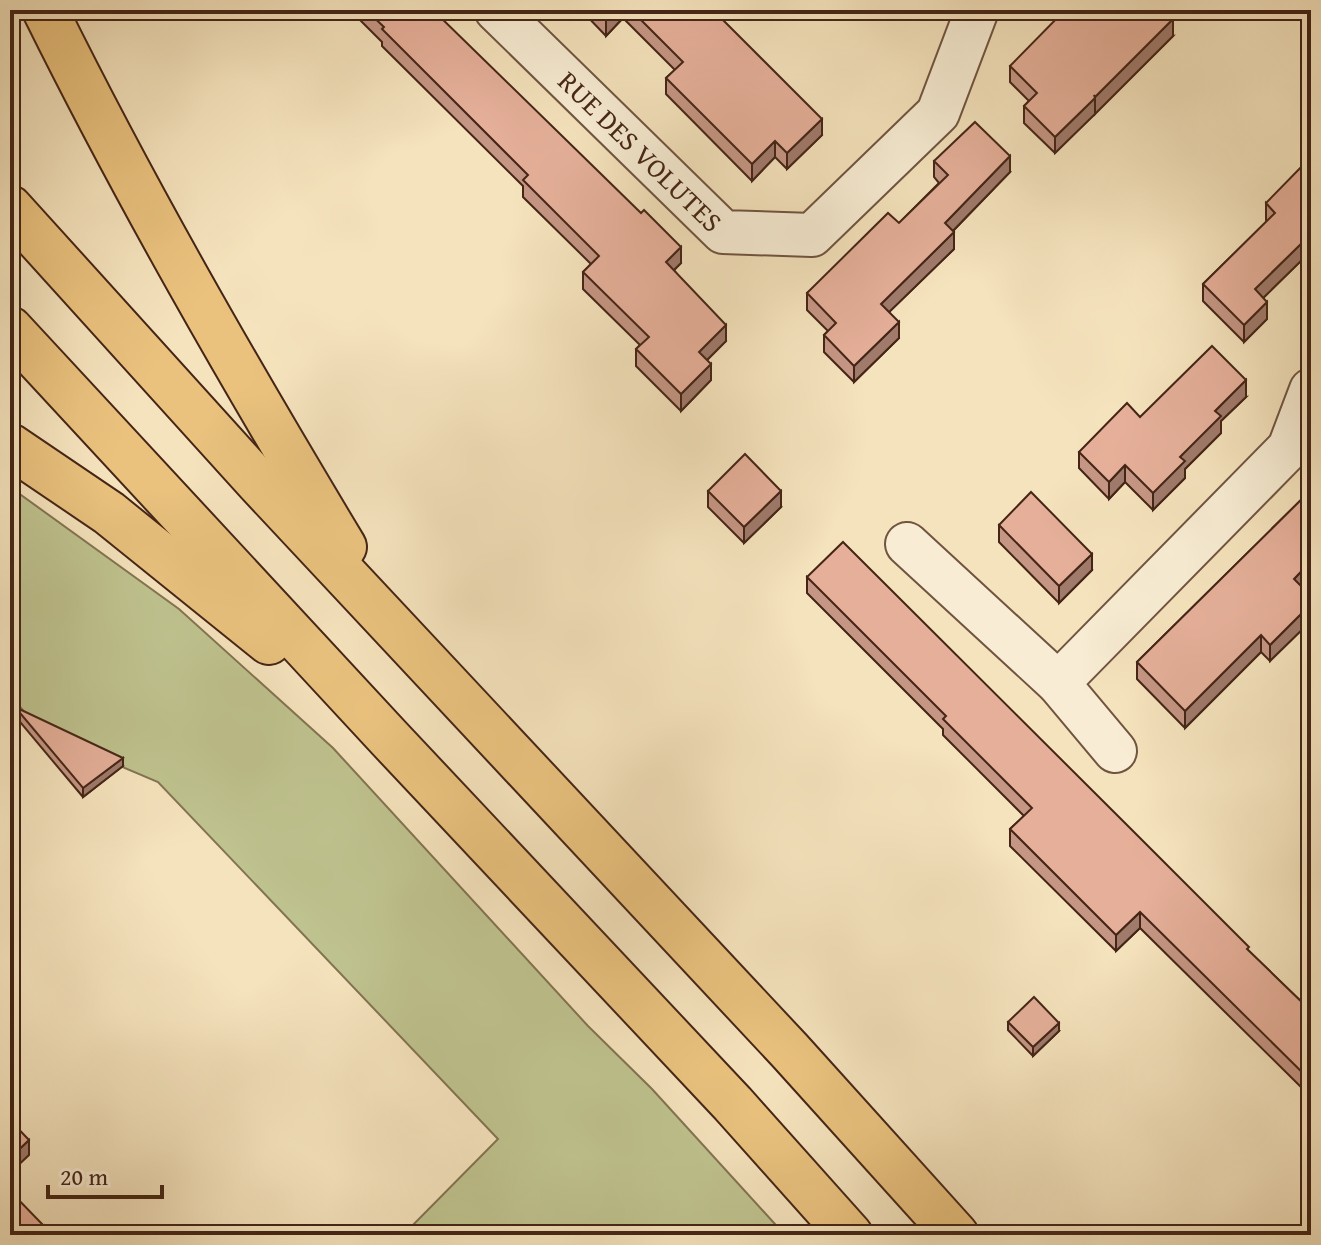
<svg xmlns="http://www.w3.org/2000/svg" width="1321" height="1245" font-family="'Gentium Book Plus',serif">
  <rect width="100%" height="100%" fill="#f5e3bd"/>
  <filter id="stains"><feTurbulence type="fractalNoise" baseFrequency=".0025" numOctaves="4"/><feColorMatrix values="0 0 0 0 .2 0 0 0 0 .09 0 0 0 0 .02 0 0 0 .5 -.17"/></filter>
  <radialGradient id="worn" r=".72"><stop offset=".6" stop-color="#630" stop-opacity="0"/><stop offset="1" stop-color="#630" stop-opacity=".3"/></radialGradient>
  <polygon fill="#bfc38f" stroke="#827452" stroke-width="2" points="10,487 179,609 333,748 588,1026 652,1089 785,1235 403,1235 498,1139 158,782 42,733 10,695"/>
  <g fill="none" stroke-linecap="round" stroke-linejoin="round">
    <defs>
      <g id="minor">
        <path id="s1" d="M 496,10 L 723,232 L 812,235 L 938,113 L 977,10"/>
        <polyline points="907,544 1058,683 1115,751"/>
        <polyline points="1058,683 1289,448 1311,390"/>
      </g>
      <g id="highway">
        <path d="M 45,10 C 136,194 238,371 344,547"/>
        <polyline points="10,208 258,482 790,1051 956,1235"/>
        <polyline points="10,329 389,738 733,1104 850,1235"/>
        <polyline points="10,446 109,513 269,642"/>
      </g>
    </defs>
    <use href="#minor" stroke="#705440" stroke-width="46"/>
    <use href="#highway" stroke="#442516" stroke-width="48"/>
    <use href="#minor" stroke="#f8edd4" stroke-width="42"/>
    <use href="#highway" stroke="#eac27e" stroke-width="44"/>
  </g>
  <g fill="#c59684" stroke="#442516" stroke-width="2">
    <polygon points="350,10 433,10 681,263 674,270 726,341 707,360 711,380 681,411 636,366 636,349 640,345 583,289 583,272 591,264 523,197 523,186 382,46 382,42"/>
    <polygon points="581,10 713,10 822,135 787,169 775,157 752,181 666,94 666,78 675,70 623,18 606,36"/>
    <polygon points="1173,36 1055,153 1024,123 1024,106 1029,101 1010,82 1010,66"/>
    <polygon points="934,161 1010,172 953,231 954,249 889,312 899,338 854,382 824,352 824,335 828,331 807,310 807,293 899,223 939,183 934,177"/>
    <polygon points="1266,203 1311,251 1263,298 1267,319 1244,342 1203,301 1203,284 1267,221 1266,220"/>
    <polygon points="1246,397 1221,421 1221,433 1185,469 1185,478 1153,510 1125,482 1109,499 1079,468 1079,452 1140,417"/>
    <polygon points="1311,490 1311,578 1302,587 1270,661 1261,652 1185,728 1137,679 1137,662"/>
    <polygon points="708,491 781,507 744,543 708,507"/>
    <polygon points="999,525 1092,570 1059,603 999,542"/>
    <polygon points="807,577 1249,951 1311,1011 1311,1105 1307,1101 1307,1093 1140,928 1116,951 1010,846 1010,829 1024,816 943,735 943,729 807,593"/>
    <polygon points="15,707 123,766 83,797 15,716"/>
    <polygon points="1008,1022 1059,1031 1033,1056 1008,1030"/>
  </g>
  <g fill="#a07a6b" stroke="#442516" stroke-width="2">
    <polygon points="615,10 623,10 623,18 606,36 606,19"/>
    <polygon points="1173,19 1173,36 1095,114 1095,97"/>
    <polygon points="1095,98 1095,114 1055,153 1055,137"/>
    <polygon points="822,119 822,135 787,169 787,153"/>
    <polygon points="775,141 775,157 752,181 752,164"/>
    <polygon points="1010,156 1010,172 945,239 945,223"/>
    <polygon points="954,232 954,249 881,320 881,304"/>
    <polygon points="1311,234 1311,251 1255,306 1255,289"/>
    <polygon points="681,247 681,263 666,278 666,262"/>
    <polygon points="1267,302 1267,319 1244,342 1244,325"/>
    <polygon points="899,322 899,338 854,382 854,366"/>
    <polygon points="726,325 726,341 699,368 699,352"/>
    <polygon points="711,364 711,380 681,411 681,394"/>
    <polygon points="1246,380 1246,397 1221,421 1221,433 1185,469 1185,478 1153,510 1153,493 1215,411"/>
    <polygon points="1125,465 1125,482 1109,499 1109,482"/>
    <polygon points="781,491 781,507 744,543 744,527"/>
    <polygon points="1092,554 1092,570 1059,603 1059,586"/>
    <polygon points="1311,561 1311,578 1294,595 1294,579"/>
    <polygon points="1311,604 1311,621 1270,661 1270,645"/>
    <polygon points="1261,635 1261,652 1185,728 1185,711"/>
    <polygon points="123,758 123,766 83,797 83,788"/>
    <polygon points="1140,912 1140,928 1116,951 1116,935"/>
    <polygon points="1059,1023 1059,1031 1033,1056 1033,1047"/>
    <polygon points="29,1140 29,1155 10,1173 10,1158"/>
    <polygon points="16,1174 16,1190 10,1196 10,1181"/>
    <polygon points="44,1226 44,1235 36,1235 36,1234"/>
  </g>
  <g fill="#e5af99" stroke="#442516" stroke-width="2">
    <polygon points="366,10 433,10 641,213 644,210 681,247 666,262 726,325 699,352 711,364 681,394 636,349 649,337 583,272 599,256 523,180 528,175 382,29 384,27"/>
    <polygon points="597,10 615,10 606,19"/>
    <polygon points="631,10 713,10 822,119 787,153 775,141 752,164 666,78 683,62"/>
    <polygon points="1065,10 1163,10 1173,19 1095,97 1094,95 1095,98 1055,137 1024,106 1037,93 1010,66"/>
    <polygon points="975,122 1010,156 945,223 954,232 881,304 899,322 854,366 824,335 836,323 807,293 888,213 899,223 948,175 934,161"/>
    <polygon points="1310,158 1311,234 1255,289 1267,302 1244,325 1203,284 1275,213 1266,203"/>
    <polygon points="1212,346 1246,380 1215,411 1221,416 1180,457 1185,461 1153,493 1125,465 1109,482 1079,452 1127,403 1140,417"/>
    <polygon points="745,454 781,491 744,527 708,491"/>
    <polygon points="1311,490 1311,561 1294,579 1311,596 1311,604 1270,645 1261,635 1185,711 1137,662"/>
    <polygon points="1031,492 1092,554 1059,586 999,525"/>
    <polygon points="843,542 1128,826 1249,947 1247,949 1311,1011 1311,1089 1307,1085 1311,1081 1140,912 1116,935 1010,829 1032,808 943,719 946,716 807,577"/>
    <polygon points="15,707 123,758 83,788"/>
    <polygon points="1034,997 1059,1023 1033,1047 1008,1022"/>
    <polygon points="10,1120 29,1140 10,1158"/>
    <polygon points="10,1168 16,1174 10,1181"/>
    <polygon points="10,1191 44,1226 36,1234 37,1235 10,1235"/>
    <polygon points="259,1229 266,1235 254,1235"/>
  </g>
  <g text-anchor="middle" stroke-width="6" stroke-linejoin="round" paint-order="stroke">
    <g font-size="28" fill="#442516" stroke="#f8edd4">
      <text dy="10" stroke="none"><textPath href="#s1" startOffset="202">RUE DES VOLUTES</textPath></text>
    </g>
  </g>
  <rect width="1321" height="1245" fill="none" stroke="#f5e3bd" stroke-width="40"/>
  <rect x="12" y="12" width="1297" height="1221" fill="none" stroke="#442516" stroke-width="4"/>
  <rect x="20" y="20" width="1281" height="1205" fill="none" stroke="#442516" stroke-width="2"/>
  <path d="M48 1185v12h114v-12" fill="none" stroke="#442516" stroke-width="4"/>
  <text x="60" y="1185" font-size="24" fill="#442516" stroke="#f8edd4" stroke-width="6" paint-order="stroke">20 m</text>
  <rect width="100%" height="100%" filter="url(#stains)"/>
  <rect width="100%" height="100%" fill="url(#worn)"/>
</svg>
